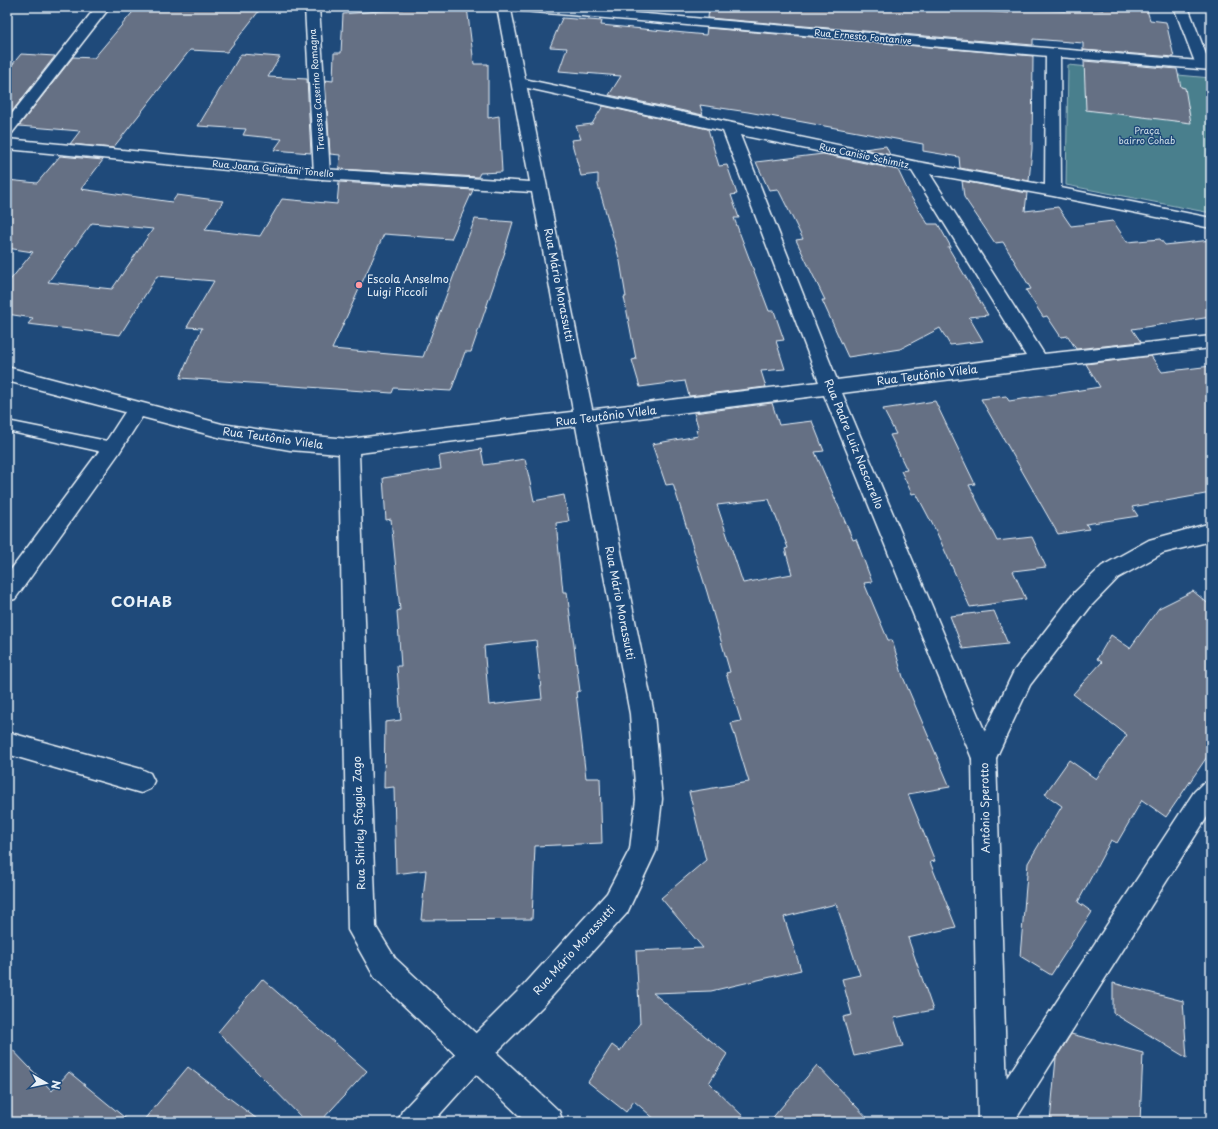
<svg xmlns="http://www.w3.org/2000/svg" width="1218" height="1129" font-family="'Playpen Sans',sans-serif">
  <rect width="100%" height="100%" fill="#1f4a7a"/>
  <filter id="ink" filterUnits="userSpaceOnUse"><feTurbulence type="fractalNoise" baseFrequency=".025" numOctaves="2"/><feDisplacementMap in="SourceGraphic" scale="8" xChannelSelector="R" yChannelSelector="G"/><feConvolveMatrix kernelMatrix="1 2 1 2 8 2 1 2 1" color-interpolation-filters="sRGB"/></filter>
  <g filter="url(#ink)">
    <polygon fill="#4a7f8d" stroke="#99b8c2" points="1068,65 1211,78 1211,213 1066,185"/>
    <g fill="#656f84" stroke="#e8f1f8" fill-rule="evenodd">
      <polygon points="137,7 262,7 227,52 190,50 113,148 70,144 80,131 19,126 73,57 94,58"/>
      <polygon points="403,7 467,7 474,64 488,64 488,118 499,116 502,172 480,173 478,177 339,169 340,155 330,154 325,80 333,81 334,53 341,53 343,14 403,9"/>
      <polygon points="709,7 922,7 1009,13 1008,7 1065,11 1064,7 1103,10 1102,7 1146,7 1150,20 1166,22 1174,57 1083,50 1083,43 1033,39 1033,45 708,18"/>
      <polygon points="562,18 602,21 601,25 706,35 707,28 1033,56 1032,149 1029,181 960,168 959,157 923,151 923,144 748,112 700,105 703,115 609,95 621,76 559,71 567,48 550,47"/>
      <polygon points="21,54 55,56 7,118 7,71"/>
      <polygon points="241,54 280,57 268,77 307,79 311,153 274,150 282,139 243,135 246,129 198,126"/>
      <polygon points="1084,61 1177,69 1181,87 1185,88 1191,123 1086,110"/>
      <polygon points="603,106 708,129 719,166 727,165 737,194 731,195 739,218 734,218 769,311 774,311 784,340 776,341 785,369 761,371 766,387 689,396 685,381 640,387 632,360 636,359 624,297 626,297 620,261 598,185 598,174 581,176 571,140 581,139 576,126 592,124"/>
      <polygon points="886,146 890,155 864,149"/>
      <polygon points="823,154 898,170 911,197 928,224 938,224 951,247 948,247 988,315 969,317 983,341 950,345 940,328 900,349 848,357 822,300 825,300 796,240 803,239 778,189 769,190 756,162"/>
      <path d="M 60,156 L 103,160 L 81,189 L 172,202 L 177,195 L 223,201 L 205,230 L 260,236 L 282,199 L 337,204 L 339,182 L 473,190 L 451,239 L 384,234 L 332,349 L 423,357 L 475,219 L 513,222 L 504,252 L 505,252 L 471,352 L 465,352 L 451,391 L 394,388 L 392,393 L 180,378 L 202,328 L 187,327 L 214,281 L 157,276 L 120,335 L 28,324 L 33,318 L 7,314 L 7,284 L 33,252 L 7,248 L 7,180 L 37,183 ZM 92,223 L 153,229 L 112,289 L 48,282 Z"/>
      <polygon points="962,181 1027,193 1025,211 1058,207 1071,226 1113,221 1127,242 1160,239 1165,245 1211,240 1211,317 1132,329 1141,342 1076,349 1068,336 1061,337 1047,316 1043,317 1026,290 1031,289 1003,242 995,243 964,197"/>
      <polygon points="1151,356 1162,372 1211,366 1211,493 1132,507 1138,516 1086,524 1089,529 1058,534 981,399 1006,396 1009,401 1100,387 1086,364"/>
      <polygon points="935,401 975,484 969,485 997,541 1032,537 1046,567 1013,571 1026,599 970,607 936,531 916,493 912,494 901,471 907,470 890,435 896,434 883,409"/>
      <path d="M 772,403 L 779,425 L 812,421 L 824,451 L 815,452 L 853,540 L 856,539 L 872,582 L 864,583 L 888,640 L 892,640 L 903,677 L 950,787 L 908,794 L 935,861 L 930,862 L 956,927 L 908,938 L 933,1010 L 894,1018 L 903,1046 L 854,1056 L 843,1017 L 852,1015 L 842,979 L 860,975 L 836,904 L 784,917 L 801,970 L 711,991 L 653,993 L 727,1054 L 709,1083 L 749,1122 L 658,1122 L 634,1101 L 626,1112 L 588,1082 L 612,1045 L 620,1051 L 640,1023 L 636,951 L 703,948 L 661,898 L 706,860 L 689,792 L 749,782 L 731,723 L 741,721 L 726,673 L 730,672 L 707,592 L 673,484 L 666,485 L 652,444 L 698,436 L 696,430 L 699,430 L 694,413 ZM 769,499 L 788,548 L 785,549 L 792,574 L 743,583 L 717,505 Z"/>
      <path d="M 481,449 L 484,465 L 525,459 L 534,501 L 564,495 L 569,521 L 556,523 L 563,592 L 567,592 L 580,691 L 576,692 L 586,778 L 600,778 L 602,843 L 535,846 L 532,919 L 421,920 L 426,870 L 396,874 L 394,787 L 384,788 L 385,722 L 401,720 L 397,666 L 401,666 L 397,611 L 400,610 L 391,519 L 386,520 L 383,478 L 441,469 L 439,456 ZM 536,640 L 542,699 L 489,705 L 484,646 Z"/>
      <polygon points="1193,591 1211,606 1211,751 1166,817 1142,800 1117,843 1111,840 1078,902 1092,912 1051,975 1020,956 1028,863 1062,806 1045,794 1069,760 1096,779 1127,735 1073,694 1102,662 1097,659 1111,635 1130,648 1159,608"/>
      <polygon points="994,611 1008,644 963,649 950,616"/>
      <polygon points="262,979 367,1071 320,1122 306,1122 218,1032"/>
      <polygon points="1113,983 1183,1001 1187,1058 1113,1013"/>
      <polygon points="1071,1034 1143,1053 1140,1122 1050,1122 1056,1058"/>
      <polygon points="7,1044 52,1091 69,1072 130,1122 7,1122"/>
      <polygon points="817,1065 871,1122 769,1122"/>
      <polygon points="188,1067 261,1122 142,1122"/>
    </g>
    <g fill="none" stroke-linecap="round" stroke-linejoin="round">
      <defs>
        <polygon id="lane" points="7,421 112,442 117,444 119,448 117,452 112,454 7,431"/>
        <g id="street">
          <polygon points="96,7 110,7 12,133 7,135 7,120"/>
          <polygon points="305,7 319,7 330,174 328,177 322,179 316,177 314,174"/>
          <polygon points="1174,7 1188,7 1210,65 1208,68 1198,68 1196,65"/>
          <path d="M 1053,49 L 1058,50 L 1060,53 L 1061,188 L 1211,218 L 1211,228 L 1053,196 L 930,174 L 1044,354 L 1211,336 L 1211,348 L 1039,368 L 842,393 L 996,758 L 993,766 L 984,770 L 975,766 L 824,395 L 359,453 L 376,927 L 395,958 L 559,1111 L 563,1122 L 526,1122 L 375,978 L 348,930 L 339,454 L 290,450 L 222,438 L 142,417 L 119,453 L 15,599 L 7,601 L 7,575 L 105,443 L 125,412 L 7,381 L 7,367 L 222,424 L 290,434 L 349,439 L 819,382 L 723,131 L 514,85 L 512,82 L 514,79 L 519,78 L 918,162 L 1045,185 L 1046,53 L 1048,50 ZM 740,135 L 912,171 L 1026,356 L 837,380 Z"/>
          <polygon points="7,732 141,769 150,773 154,781 150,789 141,793 7,754"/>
          <polygon points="1211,781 1211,811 1014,1122 981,1122 985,1111 1194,792 1202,784"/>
        </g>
        <g id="secondary">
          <polygon points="497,7 564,7 1211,62 1211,70 511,10 654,714 662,799 656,851 627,913 544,1005 485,1064 433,1122 398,1122 402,1111 465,1044 524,985 607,893 630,849 636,799 630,714 532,192 322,179 7,149 7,139 322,169 530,182"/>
          <polygon points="1211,523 1211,541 1163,553 1118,578 1091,606 1030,685 996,758 1008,1122 978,1122 972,758 1014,671 1075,592 1102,566 1149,540"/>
        </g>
      </defs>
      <use href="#lane" stroke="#e8f1f8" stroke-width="3"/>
      <use href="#street" stroke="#e8f1f8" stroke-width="3"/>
      <use href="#secondary" stroke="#e8f1f8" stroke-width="3"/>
      <use href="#lane" fill="#1f4a7a" fill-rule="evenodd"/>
      <use href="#street" fill="#1f4a7a" fill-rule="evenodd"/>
      <use href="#secondary" fill="#1f4a7a" fill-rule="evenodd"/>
    </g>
  </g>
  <circle fill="#ff9aa2" stroke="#1f4a7a" stroke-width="1.5" cx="359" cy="285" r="4"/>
  <g text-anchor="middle" stroke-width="3" stroke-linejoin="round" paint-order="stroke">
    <g font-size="9" fill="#e8f1f8" stroke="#1f4a7a">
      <text transform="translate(863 37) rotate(5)" y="3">Rua Ernesto Fontanive</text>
      <text transform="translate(317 90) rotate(-94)" y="3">Travessa Caserino Romagna</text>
      <text transform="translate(864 156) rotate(12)" y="3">Rua Canisio Schimitz</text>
      <text transform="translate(273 169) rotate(5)" y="3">Rua Joana Guindani Tonello</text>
    </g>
    <g font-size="9" fill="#d0e0e8" stroke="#1f4a7a">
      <text x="1147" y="134">Praça<tspan x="1147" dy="10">bairro Cohab</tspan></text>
    </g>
    <g font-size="11" fill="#e8f1f8" stroke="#1f4a7a" text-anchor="start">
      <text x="367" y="283">Escola Anselmo<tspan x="367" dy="13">Luigi Piccoli</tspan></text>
    </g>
    <g font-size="11" fill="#e8f1f8" stroke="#1f4a7a">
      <text transform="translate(559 285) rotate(79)" y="4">Rua Mário Morassutti</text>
      <text transform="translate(927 375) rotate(-7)" y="4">Rua Teutônio Vilela</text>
      <text transform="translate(606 416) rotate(-7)" y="4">Rua Teutônio Vilela</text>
      <text transform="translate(273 438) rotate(8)" y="4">Rua Teutônio Vilela</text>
      <text transform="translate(854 444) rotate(68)" y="4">Rua Padre Luiz Nascarello</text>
      <text transform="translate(620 603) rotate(79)" y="4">Rua Mário Morassutti</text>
      <text transform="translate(985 808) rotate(-91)" y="4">Antônio Sperotto</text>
      <text transform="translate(359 823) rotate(-92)" y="4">Rua Shirley Sfoggia Zago</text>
      <text transform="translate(574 950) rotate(-48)" y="4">Rua Mário Morassutti</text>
    </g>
    <g font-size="15" font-weight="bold" letter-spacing="1" fill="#e8f1f8" stroke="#1f4a7a">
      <text x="142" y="607">COHAB</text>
    </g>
  </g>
  <rect width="1218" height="1129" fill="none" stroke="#1f4a7a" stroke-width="24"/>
  <rect x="12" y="12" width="1194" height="1105" fill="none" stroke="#e8f1f8" stroke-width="1.5" filter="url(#ink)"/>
  <g transform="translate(46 1083) rotate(99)" stroke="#1f4a7a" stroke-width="3" paint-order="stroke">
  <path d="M0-3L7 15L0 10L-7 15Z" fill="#e8f1f8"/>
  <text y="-6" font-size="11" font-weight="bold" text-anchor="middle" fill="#e8f1f8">N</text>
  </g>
</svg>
